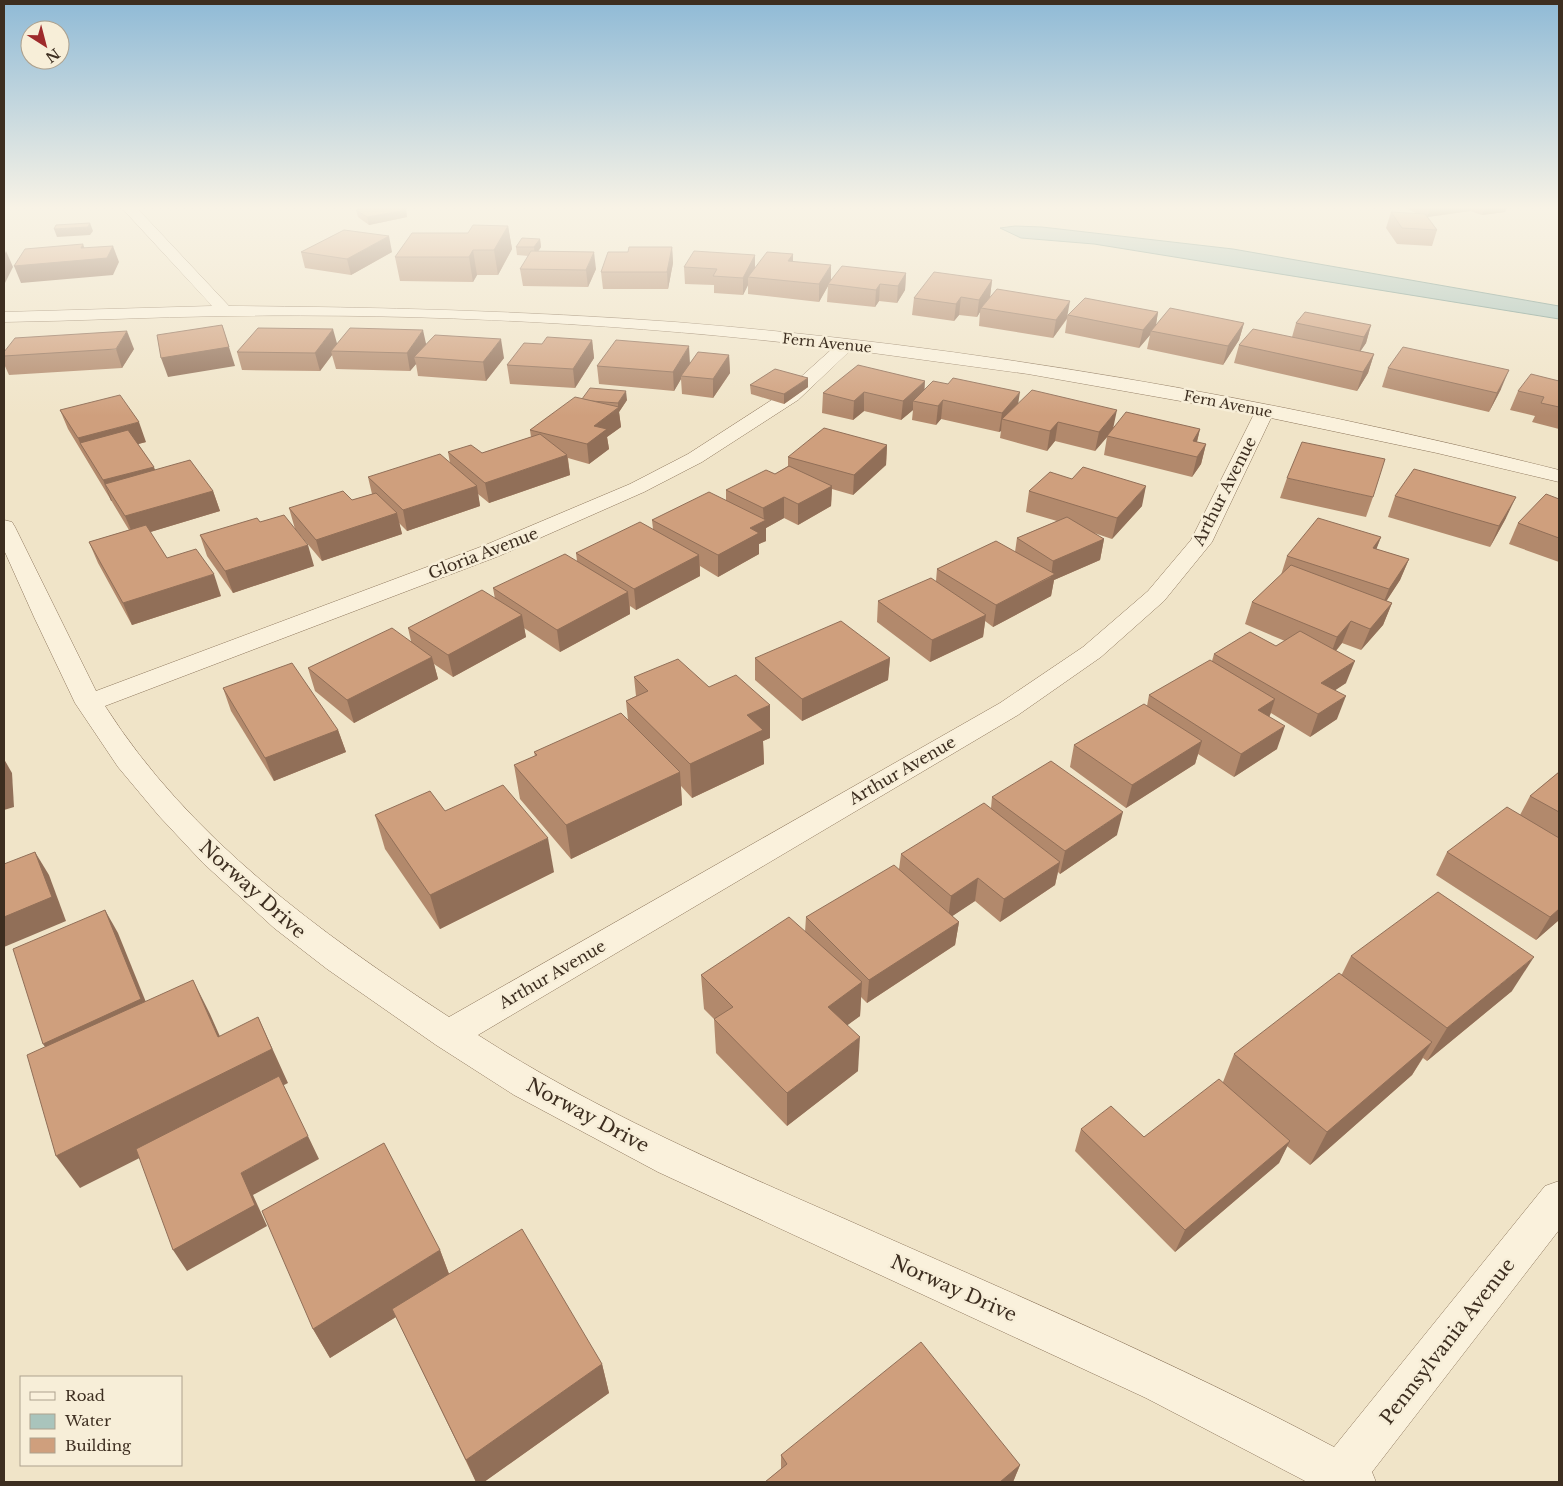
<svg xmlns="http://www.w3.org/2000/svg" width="1563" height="1486" font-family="'Libre Baskerville',serif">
  <rect width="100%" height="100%" fill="#f0e4c8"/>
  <polygon fill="#a9c4bc" stroke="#6f938a" points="1015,226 1042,227 1233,249 1559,306 1559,319 1094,244 1021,238 1000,228"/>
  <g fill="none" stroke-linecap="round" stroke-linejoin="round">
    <defs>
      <path id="minor" d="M 122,208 L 137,208 L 229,306 C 378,307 526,311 675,322 C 972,346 1270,397 1559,470 L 1559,482 L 1437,453 L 1271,418 L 1212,542 L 1164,601 L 1101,657 L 1018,715 L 478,1035 C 593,1109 719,1164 845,1219 C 1009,1292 1175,1362 1334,1447 L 1545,1186 L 1559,1181 L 1559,1230 L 1372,1472 L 1376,1482 L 1307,1482 L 1146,1398 L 658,1172 L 514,1095 L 436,1045 L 327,969 L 274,928 L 203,863 L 159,816 L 118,767 L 75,703 L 34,617 L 4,550 L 4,520 L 12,522 L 15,527 L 96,691 L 483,546 L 630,484 L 688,454 L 784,392 L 833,348 C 632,324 427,313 225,316 C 151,317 77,321 4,322 L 4,312 L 212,306 ZM 851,350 L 1028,374 L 1254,414 L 1191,540 L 1148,591 L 1083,647 L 1000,703 L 449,1017 C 319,932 190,839 105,706 L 499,556 L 644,492 L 702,462 L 798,400 Z"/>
    </defs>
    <use href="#minor" stroke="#8d765c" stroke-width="1"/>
    <use href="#minor" fill="#faf1dc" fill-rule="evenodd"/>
  </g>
  <g fill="#b2896c">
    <polygon points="1405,208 1507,208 1505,212 1482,215 1470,211 1428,217 1437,230 1432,246 1397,244 1386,228 1391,212 1418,214"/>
    <polygon points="356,210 406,210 407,217 369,225 358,217"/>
    <polygon points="508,226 512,249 498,275 477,275 473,282 400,281 395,257 468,233"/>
    <polygon points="540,239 541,247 538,251 596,269 588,287 523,286 520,269 529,256 517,255 516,247"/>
    <polygon points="672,247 673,263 668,289 603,289 601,272 628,252"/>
    <polygon points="301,252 392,252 351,275 305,268"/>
    <polygon points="793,254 793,261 831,281 906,273 905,290 897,303 879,301 875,307 827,302 828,286 819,302 748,294 748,285 743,295 714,293 714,285 685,284 684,267 755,255 755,268"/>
    <polygon points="992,280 990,297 1068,315 1158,312 1156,325 1244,323 1239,340 1223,365 1147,349 1150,335 1139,348 1065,333 1067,319 1053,338 979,326 980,312 977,317 959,315 954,321 912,315 914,298"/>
    <polygon points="1296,323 1371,325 1366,343 1360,351 1374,354 1368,373 1357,391 1234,363 1239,345 1292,337"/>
    <polygon points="592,340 594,358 575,388 510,384 507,365 542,344"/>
    <polygon points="337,344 426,345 504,358 486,381 418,376 416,364 410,371 336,369 332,355 320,371 242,370 237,352"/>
    <polygon points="134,349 122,368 9,375 4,364 4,352"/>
    <polygon points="729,355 730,373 713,398 682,394 681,379 674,391 599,384 597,366 690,363"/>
    <polygon points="1388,368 1501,389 1489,412 1382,387"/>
    <polygon points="1559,381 1559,429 1532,422 1535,416 1510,410 1518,391"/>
    <polygon points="750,385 808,387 784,404 751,394"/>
    <polygon points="925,389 1018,403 1114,427 1200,429 1197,442 1206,444 1201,464 1192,477 1104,455 1107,437 1095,451 1055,441 1047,451 1000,438 1001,431 999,432 941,419 936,425 912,420 913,410 901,420 864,411 853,420 822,413 823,393"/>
    <polygon points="582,399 627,400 619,412 621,427 607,437 609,449 589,464 568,458 570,475 489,503 478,494 480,506 407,531 399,523 402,534 322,561 295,529 289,508 352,500 372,494 368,477 450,463 448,452 482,453 531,437 530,430"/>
    <polygon points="60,410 146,442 138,444 155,470 213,491 220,511 150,532 167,558 221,596 132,625 98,563 89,542 129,530 68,429"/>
    <polygon points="887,445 886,465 853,495 832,489 831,506 798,525 784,518 766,528 766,541 759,544 759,554 718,577 700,566 700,576 636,610 630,606 630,614 560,652 524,628 526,637 453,677 434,664 438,679 354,723 315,691 308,668 411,641 408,628 495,599 493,588 577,561 576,553 653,529 652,520 726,500 726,490 775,474 788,466 788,457"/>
    <polygon points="1287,478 1373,497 1366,517 1280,498"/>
    <polygon points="1029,491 1142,506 1112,539 1094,533 1104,539 1100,560 1054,580 1051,596 993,627 985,621 983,637 930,662 877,622 878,601 936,581 937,569 1015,552 1017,538 1057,521 1026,512"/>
    <polygon points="1395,496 1506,518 1490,547 1388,517"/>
    <polygon points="1559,499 1559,562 1509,544 1518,523"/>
    <polygon points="260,522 314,566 233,593 207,556 200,535"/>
    <polygon points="1381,537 1376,549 1409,559 1400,580 1386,601 1392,603 1383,625 1361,650 1342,643 1336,651 1346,683 1335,690 1337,719 1310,737 1271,713 1269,717 1277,749 1234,777 1198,754 1195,764 1126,808 1070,767 1074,745 1147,706 1149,695 1212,661 1214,654 1276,646 1285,641 1245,624 1252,602 1281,575 1287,556"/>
    <polygon points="755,658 890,658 888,680 802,721 755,680"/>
    <polygon points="634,677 709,687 770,738 763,741 764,764 692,798 681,786 682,805 571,859 520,799 514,765 535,756 534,752 628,720 626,701 636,696"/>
    <polygon points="223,688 338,730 346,752 274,781 231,711"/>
    <polygon points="1559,772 1559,920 1536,940 1436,875 1447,852 1520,815 1530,796"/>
    <polygon points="992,797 1117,835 1060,874 1058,872 1055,885 1000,922 975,901 952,916 959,922 955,945 867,1003 861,997 860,1016 847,1025 858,1071 787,1126 716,1053 714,1019 704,1009 701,975 805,932 806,917 899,869 901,854 991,808"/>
    <polygon points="445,811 554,872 440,929 385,849 375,815"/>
    <polygon points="1351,956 1512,991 1427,1061 1423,1058 1412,1075 1310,1165 1287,1146 1279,1163 1175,1252 1075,1151 1081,1129 1144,1137 1223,1082 1234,1054 1342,974"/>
    <polygon points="440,1250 449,1274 602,1364 609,1393 484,1482 476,1482 396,1317 330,1358 313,1329"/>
    <polygon points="781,1455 1020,1465 1013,1482 765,1482 781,1469"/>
  </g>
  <g fill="#916f58">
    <polygon points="1430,208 1471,208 1470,211 1427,217"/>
    <polygon points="1485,208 1507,208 1505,212 1482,215"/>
    <polygon points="406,210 407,217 369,225 367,217"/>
    <polygon points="90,223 93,231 90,235 57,237 54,229"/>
    <polygon points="508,226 512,249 498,275 494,250"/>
    <polygon points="389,236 392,252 351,275 347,259"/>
    <polygon points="540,239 541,247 535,256 534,247"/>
    <polygon points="83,244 89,260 113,246 119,262 113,275 21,283 14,266 81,248"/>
    <polygon points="672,247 673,263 668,289 667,272"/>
    <polygon points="473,250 477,275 473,282 469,257"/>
    <polygon points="6,251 13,267 4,285 4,256"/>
    <polygon points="594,252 596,269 588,287 586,270"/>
    <polygon points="793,254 793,271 788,261"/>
    <polygon points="755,255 755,272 748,277 748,285 743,295 743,278"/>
    <polygon points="831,265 831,282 828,284 828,286 819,302 819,284"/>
    <polygon points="906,273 905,290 897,303 898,286"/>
    <polygon points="992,280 990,297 981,308 980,312 977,317 979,300"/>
    <polygon points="880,284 879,301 875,307 876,290"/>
    <polygon points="961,297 959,315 954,321 956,304"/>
    <polygon points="1070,301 1067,318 1053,338 1056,320"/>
    <polygon points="1158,312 1155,330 1151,331 1150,335 1139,348 1143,330"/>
    <polygon points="1244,323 1239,340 1223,365 1228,346"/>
    <polygon points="222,325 235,366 168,377 161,358"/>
    <polygon points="1371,325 1366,343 1358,355 1364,337"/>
    <polygon points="333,329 338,347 331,351 332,355 320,371 315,353"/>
    <polygon points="423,330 427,348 414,357 416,364 410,371 407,353"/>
    <polygon points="127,331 134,349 122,368 116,349"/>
    <polygon points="501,339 504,358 486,381 483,362"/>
    <polygon points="592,340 594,358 575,388 573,369"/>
    <polygon points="689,346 690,364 681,376 681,379 674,391 673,372"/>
    <polygon points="1374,354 1368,373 1357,391 1363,372"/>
    <polygon points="729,355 730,373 713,398 713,379"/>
    <polygon points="1509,370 1501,389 1489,412 1497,393"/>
    <polygon points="808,378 808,387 784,404 784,394"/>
    <polygon points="925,381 924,400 913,401 913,410 901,420 903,401"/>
    <polygon points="626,391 627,400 619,412 621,427 607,437 609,449 589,464 587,444 594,426 618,408 618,403"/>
    <polygon points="864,392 864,411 853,420 854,401"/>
    <polygon points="1020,392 1017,411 1002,419 1001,431 999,432 1002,413"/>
    <polygon points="943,400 941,419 936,425 938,406"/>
    <polygon points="1117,410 1113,429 1107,436 1107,437 1095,451 1099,432"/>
    <polygon points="139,422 146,442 89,457 80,443 78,438"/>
    <polygon points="1058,422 1055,441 1047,451 1050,431"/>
    <polygon points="1200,429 1195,449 1193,441"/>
    <polygon points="1206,444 1201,464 1192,477 1197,457"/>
    <polygon points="887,445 886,465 853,495 854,475"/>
    <polygon points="567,455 570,475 489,503 485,483"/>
    <polygon points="154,467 161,487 105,484 112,501 111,501 103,480"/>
    <polygon points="477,486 480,506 407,531 403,510"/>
    <polygon points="832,486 831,506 798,525 798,504"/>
    <polygon points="1146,486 1142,506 1112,539 1117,518"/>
    <polygon points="213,491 220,511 134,537 125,516"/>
    <polygon points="784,497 784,518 766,528 766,541 759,544 759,554 718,577 718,555 750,528 764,521 763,508"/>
    <polygon points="1516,497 1506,518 1490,547 1499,526"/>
    <polygon points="397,513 402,534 322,561 316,540"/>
    <polygon points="1381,537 1373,558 1373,548"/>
    <polygon points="1104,539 1100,560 1054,580 1051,596 993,627 996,605 1051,577 1053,561"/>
    <polygon points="308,545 314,566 233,593 225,571"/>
    <polygon points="699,555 700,576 636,610 634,589"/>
    <polygon points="1409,559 1400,580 1380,611 1389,589"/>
    <polygon points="214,574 221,596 132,625 123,603"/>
    <polygon points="628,592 630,614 560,652 557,630"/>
    <polygon points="1392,603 1383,625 1361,650 1370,629"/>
    <polygon points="522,615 526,637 453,677 448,655"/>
    <polygon points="986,615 983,637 930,662 932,640"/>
    <polygon points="1351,621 1342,643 1329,659 1337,637"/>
    <polygon points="432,657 438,679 354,723 347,700"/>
    <polygon points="890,658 888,680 802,721 802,699"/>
    <polygon points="1355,661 1346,683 1313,705 1321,683"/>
    <polygon points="1346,696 1337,719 1310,737 1318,714"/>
    <polygon points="1275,699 1268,721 1258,710"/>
    <polygon points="770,705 770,738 763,741 764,764 692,798 690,764 747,715"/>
    <polygon points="1285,726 1277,749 1234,777 1241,754"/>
    <polygon points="338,730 346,752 274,781 265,758"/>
    <polygon points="1202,741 1195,764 1126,808 1132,785"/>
    <polygon points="4,759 12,773 14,807 4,810"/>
    <polygon points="680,772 682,805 571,859 566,825"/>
    <polygon points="1123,812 1117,835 1060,874 1065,851"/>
    <polygon points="548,838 554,872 440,929 430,895"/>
    <polygon points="35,852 49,875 66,921 4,947 4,917"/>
    <polygon points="1060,862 1055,885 1000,922 1004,899"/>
    <polygon points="978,878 975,901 948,919 951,896"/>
    <polygon points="1559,909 1559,920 1536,940 1550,917"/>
    <polygon points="105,910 118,933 154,1022 58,1066 43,1044"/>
    <polygon points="959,922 955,945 867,1003 869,980"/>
    <polygon points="1534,957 1512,991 1427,1061 1447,1028"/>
    <polygon points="193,980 210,1014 234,1068 258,1017 288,1083 80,1188 56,1156 218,1037"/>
    <polygon points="862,982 860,1016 826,1041 828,1007"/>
    <polygon points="860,1037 858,1071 787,1126 787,1093"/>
    <polygon points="1432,1042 1412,1075 1310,1165 1327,1132"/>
    <polygon points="308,1136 319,1159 253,1195 267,1226 187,1271 173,1250 241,1173"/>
    <polygon points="1290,1141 1279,1163 1175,1252 1185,1230"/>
    <polygon points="440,1250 452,1282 330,1358 313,1329"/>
    <polygon points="602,1364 609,1393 484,1482 476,1482 466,1460"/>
    <polygon points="1020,1465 1013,1482 1000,1482"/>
  </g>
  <g fill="#cf9f7d" stroke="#916f58">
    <polygon points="364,208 404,208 406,210 367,217 356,210"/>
    <polygon points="1391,212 1425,214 1437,230 1402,228"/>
    <polygon points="90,223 88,227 54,229 56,225"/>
    <polygon points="473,225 508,226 494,250 473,250 469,257 395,257 412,233 468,233"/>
    <polygon points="344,230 389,236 347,259 301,252"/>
    <polygon points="522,238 540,239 534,247 516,247"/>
    <polygon points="83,244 81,248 113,246 107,258 14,266 25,249"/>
    <polygon points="629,247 672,247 667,272 601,272 608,252 628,252"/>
    <polygon points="531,251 594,252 586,270 520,269"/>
    <polygon points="694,251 755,255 743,278 713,276 717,269 684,267"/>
    <polygon points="767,252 793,254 788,261 831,265 819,284 748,277"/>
    <polygon points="842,266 906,273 898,286 880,284 876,290 828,284"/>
    <polygon points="934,272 992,280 979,300 961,297 956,304 914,298"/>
    <polygon points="997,289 1070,301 1056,320 981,308"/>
    <polygon points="1085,298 1158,312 1143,330 1068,315"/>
    <polygon points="1170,308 1244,323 1228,346 1151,331"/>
    <polygon points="1305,312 1371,325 1364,337 1296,323"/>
    <polygon points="222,325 229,347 161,358 157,335"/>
    <polygon points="258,328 333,329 315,353 237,352"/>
    <polygon points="350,328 423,330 407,353 331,351"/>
    <polygon points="1253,329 1374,354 1363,372 1239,345"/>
    <polygon points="127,331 116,349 4,356 4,352 15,338"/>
    <polygon points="435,335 501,339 483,362 414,357"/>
    <polygon points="547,337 592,340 573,369 507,365 524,343 542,344"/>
    <polygon points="616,340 689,346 673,372 597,366"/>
    <polygon points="1403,347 1509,370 1497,393 1388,368"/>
    <polygon points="698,352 729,355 713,379 681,376"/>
    <polygon points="858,365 925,381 903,401 864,392 854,401 823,393"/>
    <polygon points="775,369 808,378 784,394 750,385"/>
    <polygon points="1531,374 1559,381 1559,407 1541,403 1544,397 1518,391"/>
    <polygon points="953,378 1020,392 1002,413 943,400 938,406 913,401 933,381 948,384"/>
    <polygon points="590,388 626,391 618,403 591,401 582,399"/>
    <polygon points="1032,390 1117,410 1099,432 1058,422 1050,431 1002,419"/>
    <polygon points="120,395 139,422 78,438 60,410"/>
    <polygon points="575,397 619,407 594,426 607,429 587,444 530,430"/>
    <polygon points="1126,412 1200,429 1193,441 1206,444 1197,457 1107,436"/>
    <polygon points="824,428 887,445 854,475 788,457"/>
    <polygon points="128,430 154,467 103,480 80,443"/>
    <polygon points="540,434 567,455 485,483 448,452 471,445 482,453"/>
    <polygon points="1302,442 1385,459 1373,497 1287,478"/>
    <polygon points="440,454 477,486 403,510 368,477"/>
    <polygon points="190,460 213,491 125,516 105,484"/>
    <polygon points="789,466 832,486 798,504 784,497 763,508 726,490 766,470 775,474"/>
    <polygon points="1083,467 1146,486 1117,518 1029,491 1050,472 1072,479"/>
    <polygon points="1414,469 1516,497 1499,526 1395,496"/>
    <polygon points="343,491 352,500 376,493 397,513 316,540 289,508"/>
    <polygon points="709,492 766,520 750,528 759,533 718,555 652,520"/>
    <polygon points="1546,494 1559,499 1559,538 1518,523"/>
    <polygon points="284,515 308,545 225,571 200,535 257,518 260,522"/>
    <polygon points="1067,517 1104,539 1053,561 1017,538"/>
    <polygon points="1318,518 1381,537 1373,548 1409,559 1389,589 1287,556"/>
    <polygon points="640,522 699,555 634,589 576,553"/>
    <polygon points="146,525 167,558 196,549 214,574 123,603 89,542"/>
    <polygon points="996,541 1055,574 996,605 937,569"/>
    <polygon points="565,554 628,592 557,630 493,588"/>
    <polygon points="1291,565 1392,603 1370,629 1351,621 1337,637 1252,602"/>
    <polygon points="931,578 986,615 932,640 878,601"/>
    <polygon points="482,590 522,615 448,655 408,628"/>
    <polygon points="841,621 890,658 802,699 755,658"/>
    <polygon points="392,628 432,657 347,700 308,668"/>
    <polygon points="1300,631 1355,661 1321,683 1346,696 1318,714 1214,654 1250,632 1276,646"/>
    <polygon points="678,659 709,687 736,675 770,705 747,715 763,730 690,764 626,701 648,691 634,677"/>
    <polygon points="1210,660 1275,699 1258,710 1285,726 1241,754 1149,695"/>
    <polygon points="292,663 338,730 265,758 223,688"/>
    <polygon points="1144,704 1202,741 1132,785 1074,745"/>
    <polygon points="621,713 680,772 566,825 514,765 537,755 534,752"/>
    <polygon points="1051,761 1123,812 1065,851 992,797"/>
    <polygon points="1559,772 1559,812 1530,796"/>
    <polygon points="503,785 548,838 430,895 375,815 430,791 445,811"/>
    <polygon points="984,803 1060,862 1004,899 978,878 951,896 901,854"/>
    <polygon points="1507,807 1559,838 1559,909 1550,917 1447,852"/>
    <polygon points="35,852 52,897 4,917 4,864"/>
    <polygon points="894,865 959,922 869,980 806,917"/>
    <polygon points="1438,892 1534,957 1447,1028 1351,956"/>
    <polygon points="105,910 141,999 43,1044 13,949"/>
    <polygon points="789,917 862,982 828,1007 860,1037 787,1093 714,1019 733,1007 701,975"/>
    <polygon points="1339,973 1432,1042 1327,1132 1234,1054"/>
    <polygon points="193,980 218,1037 258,1017 272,1049 56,1156 27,1055"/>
    <polygon points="279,1076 308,1136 241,1173 255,1205 173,1250 136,1149"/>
    <polygon points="1219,1079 1290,1141 1185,1230 1081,1129 1111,1106 1144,1137"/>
    <polygon points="384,1143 440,1250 313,1329 262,1211"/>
    <polygon points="522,1229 602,1364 466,1460 392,1309"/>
    <polygon points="921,1342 1020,1465 1000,1482 765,1482 787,1464 781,1455"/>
  </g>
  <linearGradient id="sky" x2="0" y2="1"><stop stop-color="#8fbad6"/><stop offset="0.5" stop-color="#f8f3e6"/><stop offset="1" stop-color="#f8f3e6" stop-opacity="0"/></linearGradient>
  <rect width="1563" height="416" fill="url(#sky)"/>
  <g text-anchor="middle" stroke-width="5" stroke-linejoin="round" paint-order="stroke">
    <g font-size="14" fill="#3d2e20" stroke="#f7eed8">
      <text transform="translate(827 343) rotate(6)" y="5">Fern Avenue</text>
      <text transform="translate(1228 404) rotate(11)" y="5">Fern Avenue</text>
    </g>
    <g font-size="16" fill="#3d2e20" stroke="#f7eed8">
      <text transform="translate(1224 491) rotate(-63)" y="6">Arthur Avenue</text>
      <text transform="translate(483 553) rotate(-21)" y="6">Gloria Avenue</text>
      <text transform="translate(902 770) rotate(-30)" y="6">Arthur Avenue</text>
      <text transform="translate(552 974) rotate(-30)" y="6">Arthur Avenue</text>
    </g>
    <g font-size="19" fill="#3d2e20" stroke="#f7eed8">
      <text transform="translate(253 889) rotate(42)" y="7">Norway Drive</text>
      <text transform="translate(588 1115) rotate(28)" y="7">Norway Drive</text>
      <text transform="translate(954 1288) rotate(24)" y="7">Norway Drive</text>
      <text transform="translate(1447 1341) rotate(-52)" y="7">Pennsylvania Avenue</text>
    </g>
  </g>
  <rect width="1563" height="1486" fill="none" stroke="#3d2e20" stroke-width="10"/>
  <rect x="20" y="1376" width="162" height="90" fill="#f7eed8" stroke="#ada18e"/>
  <rect x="30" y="1392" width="25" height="8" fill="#faf1dc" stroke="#ada18e"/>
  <text x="65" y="1401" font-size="15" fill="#3d2e20">Road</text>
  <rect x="30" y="1414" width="25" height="15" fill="#a9c4bc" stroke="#ada18e"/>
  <text x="65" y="1426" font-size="15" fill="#3d2e20">Water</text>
  <rect x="30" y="1438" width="25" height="15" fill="#cf9f7d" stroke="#ada18e"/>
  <text x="65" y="1451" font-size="15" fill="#3d2e20">Building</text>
  <g transform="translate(45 45) rotate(144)"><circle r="24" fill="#f7eed8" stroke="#ada18e"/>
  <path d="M0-4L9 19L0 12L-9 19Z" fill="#9e2a2b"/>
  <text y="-8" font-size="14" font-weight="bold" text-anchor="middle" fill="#3d2e20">N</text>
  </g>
</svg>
